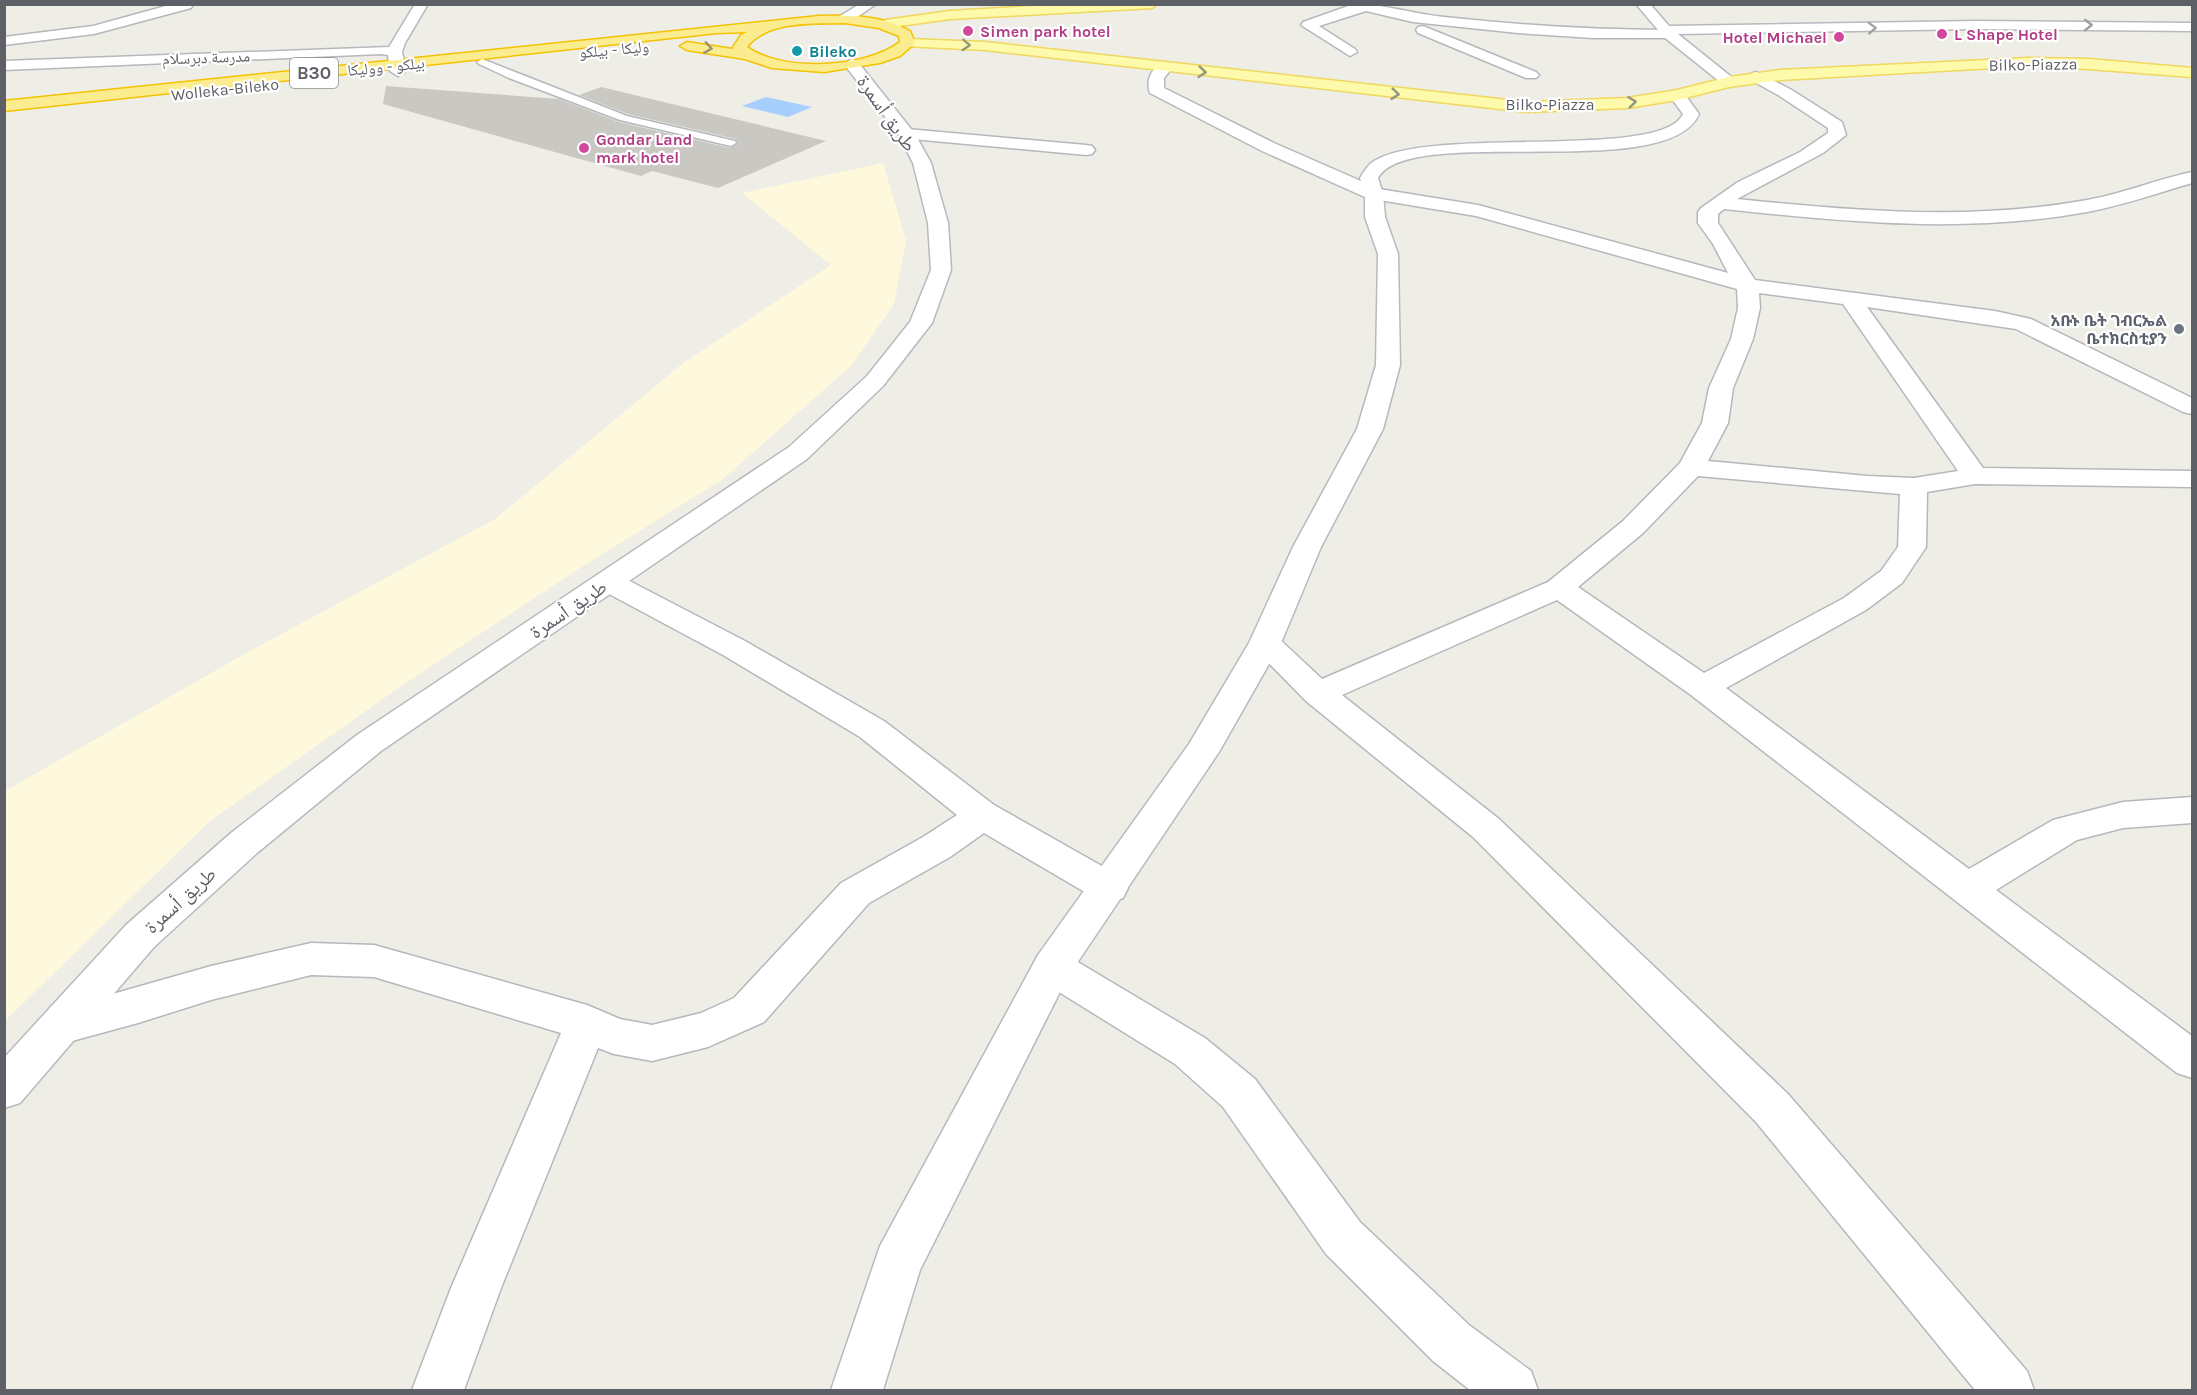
<svg xmlns="http://www.w3.org/2000/svg" width="2197" height="1395" font-family="Karla,'Noto Naskh Arabic','Noto Sans Ethiopic',sans-serif">
  <rect width="100%" height="100%" fill="#efeee6"/>
  <polygon fill="#fef9dc" points="883,163 906,241 894,304 851,366 723,479 580,568 404,684 210,821 5,1021 5,791 248,652 495,519 682,364 831,265 742,193"/>
  <polygon fill="#a7cffe" points="766,97 812,107 788,117 742,106"/>
  <polygon fill="#cac8c3" points="386,86 559,99 619,122 730,148 738,144 736,139 628,114 579,95 601,87 826,141 718,188 652,171 641,176 383,104"/>
  <g fill="none" stroke-linecap="round" stroke-linejoin="round">
    <defs>
      <polygon id="lane" points="482,59 627,116 735,141 736,143 731,146 620,120 509,78 479,64 477,62"/>
      <g id="street">
        <polygon points="173,4 193,5 191,8 94,34 4,45 4,37 93,26"/>
        <polygon points="415,4 428,4 405,43 402,52 406,71 398,76 390,71 388,55 381,54 4,70 4,61 389,47"/>
        <polygon points="860,4 876,4 850,22 840,22 838,19 840,16"/>
        <path d="M 1354,4 C 1384,4 1414,14 1444,17 C 1519,25 1594,30 1669,30 L 1676,34 L 1669,38 L 1593,38 L 1518,33 L 1413,22 L 1366,11 L 1319,26 L 1355,49 L 1357,52 L 1350,56 L 1301,25 L 1303,22 Z"/>
        <polygon points="1423,26 1536,72 1539,75 1536,78 1526,78 1418,33 1416,30 1418,27"/>
        <path d="M 1165,62 L 1173,67 L 1164,78 L 1164,88 L 1274,143 L 1379,189 L 1478,205 L 1728,273 L 1713,244 L 1698,223 L 1698,212 L 1701,208 L 1738,182 L 1800,152 L 1828,133 L 1828,128 L 1778,95 L 1751,80 L 1748,77 L 1751,74 L 1756,72 L 1790,89 L 1842,122 L 1846,135 L 1823,153 L 1737,199 C 1853,211 1971,221 2087,200 C 2123,194 2157,179 2192,172 L 2192,183 C 2158,193 2123,205 2087,212 C 1967,234 1845,222 1724,209 L 1718,214 L 1718,223 L 1755,280 L 1995,311 L 2031,319 L 2192,398 L 2192,414 L 2183,412 L 2016,329 L 1867,307 L 1983,468 L 2192,471 L 2192,487 L 1975,484 L 1927,492 L 1926,547 L 1902,583 L 1866,610 L 1726,688 L 1969,869 L 2053,820 L 2123,802 L 2192,797 L 2192,823 L 2123,828 L 2077,840 L 1996,890 L 2192,1036 L 2192,1078 L 2177,1073 L 1691,695 L 1557,600 L 1342,695 L 1499,819 L 1788,1094 L 2027,1371 L 2034,1390 L 1975,1390 L 1756,1122 L 1473,837 L 1306,701 L 1249,643 L 1254,636 L 1265,633 L 1276,636 L 1322,679 L 1548,582 L 1623,521 L 1680,463 L 1702,423 L 1709,388 L 1731,339 L 1738,308 L 1737,289 L 1476,216 L 1367,198 L 1262,151 L 1150,93 C 1145,81 1152,66 1165,62 ZM 1759,293 L 1843,304 L 1958,471 L 1914,478 L 1867,476 L 1708,461 L 1728,423 L 1733,388 L 1753,339 L 1760,308 ZM 1698,476 L 1900,494 L 1898,547 L 1881,571 L 1844,598 L 1704,673 L 1578,587 L 1643,533 Z"/>
        <polygon points="907,129 1086,145 1092,146 1095,150 1092,154 1086,155 901,138 899,134 901,130"/>
        <polygon points="609,573 620,576 745,641 884,721 994,805 1123,878 1128,888 1123,898 1109,903 1095,898 984,833 950,857 869,903 764,1022 708,1047 652,1061 614,1054 598,1048 501,1288 464,1390 412,1390 451,1288 561,1033 374,977 311,975 211,1000 138,1023 61,1044 46,1039 40,1026 46,1013 211,966 311,943 374,945 587,1005 620,1019 652,1025 701,1013 734,998 841,883 923,837 957,815 860,737 723,655 598,588 594,582 598,576"/>
        <polygon points="1052,951 1066,955 1205,1038 1255,1079 1360,1222 1469,1325 1531,1371 1538,1390 1470,1390 1433,1361 1326,1254 1223,1107 1175,1064 1038,979 1032,967 1038,955"/>
      </g>
      <g id="secondary">
        <polygon points="1636,4 1650,4 1669,26 1976,21 2192,23 2192,31 1976,29 1678,34 1734,79 1737,82 1729,87 1724,85 1664,37"/>
        <polygon points="852,59 857,61 915,134 931,163 948,223 951,270 932,323 883,386 807,459 381,751 257,853 154,947 20,1103 4,1108 4,1058 126,925 231,833 357,735 789,447 867,376 910,322 931,270 928,223 913,163 899,135 844,64"/>
        <path d="M 1677,90 L 1683,92 L 1699,114 C 1669,185 1408,122 1378,178 L 1383,194 L 1385,217 L 1398,254 L 1400,365 L 1383,429 L 1321,547 L 1281,643 L 1219,752 L 1067,978 L 920,1270 L 883,1390 L 831,1390 L 880,1246 L 1038,955 L 1189,744 L 1249,643 L 1293,547 L 1357,429 L 1376,365 L 1378,254 L 1365,217 L 1365,194 L 1360,178 C 1364,171 1368,165 1374,161 C 1432,125 1662,161 1683,114 L 1669,95 Z"/>
      </g>
      <g id="primary">
        <polygon points="1069,4 1158,4 1152,8 950,19 885,28 878,24 885,20 950,11"/>
        <polygon points="908,39 985,42 1527,102 1627,98 1677,90 1729,77 1780,70 2028,58 2089,59 2192,68 2192,77 2089,69 2028,66 1780,80 1729,87 1677,100 1627,108 1527,112 985,50 903,46 901,43 903,40"/>
      </g>
      <path id="highway" d="M 819,16 C 850,15 882,15 910,31 L 915,43 L 900,56 L 880,63 L 824,72 L 772,68 L 745,59 L 687,50 L 680,46 L 687,42 L 732,49 L 741,35 L 747,32 L 717,33 L 4,111 L 4,101 ZM 845,23 L 879,28 L 899,36 L 900,42 C 866,68 783,73 747,47 C 767,20 815,24 845,23 Z"/>
    </defs>
    <use href="#lane" stroke="#b6b7bc" stroke-width="3"/>
    <use href="#street" stroke="#b6b7bc" stroke-width="3"/>
    <use href="#secondary" stroke="#b7b9bf" stroke-width="3"/>
    <use href="#primary" stroke="#f0d75d" stroke-width="3"/>
    <use href="#highway" stroke="#f3c202" stroke-width="3"/>
    <use href="#lane" fill="#fff" fill-rule="evenodd"/>
    <use href="#street" fill="#fff" fill-rule="evenodd"/>
    <use href="#secondary" fill="#fff" fill-rule="evenodd"/>
    <use href="#primary" fill="#fefaac" fill-rule="evenodd"/>
    <use href="#highway" fill="#fcec90" fill-rule="evenodd"/>
  </g>
  <defs><path id="oneway-chevron" d="M-2-3.5L2.5 0L-2 3.5" fill="none" stroke-width="1.6" stroke-linecap="round" stroke-linejoin="round" transform="scale(1.5)"/></defs>
  <g stroke="#9ea0a3">
    <use href="#oneway-chevron" transform="translate(2088 25)"/>
    <use href="#oneway-chevron" transform="translate(1872 28) rotate(-2)"/>
  </g>
  <g stroke="#95967e">
    <use href="#oneway-chevron" transform="translate(966 45) rotate(3)"/>
    <use href="#oneway-chevron" transform="translate(1202 72) rotate(6)"/>
    <use href="#oneway-chevron" transform="translate(1395 94) rotate(6)"/>
    <use href="#oneway-chevron" transform="translate(1632 102) rotate(-7)"/>
  </g>
  <use stroke="#959175" href="#oneway-chevron" transform="translate(708 48) rotate(8)"/>
  <g fill="#d1479c" stroke="#fff" stroke-width="2">
    <circle cx="968" cy="31" r="6"/>
    <circle cx="1942" cy="34" r="6"/>
    <circle cx="1839" cy="37" r="6"/>
    <circle cx="584" cy="148" r="6"/>
  </g>
  <circle fill="#0f9aa8" stroke="#fff" stroke-width="2" cx="797" cy="51" r="6"/>
  <circle fill="#6b7280" stroke="#fff" stroke-width="2" cx="2179" cy="329" r="6"/>
  <g text-anchor="middle" stroke-width="4.5" stroke-linejoin="round" paint-order="stroke">
    <g font-size="16" font-weight="bold" fill="#b23c85" stroke="#fff" text-anchor="start">
      <text x="980" y="37">Simen park hotel</text>
      <text x="1954" y="40">L Shape Hotel</text>
      <text x="1827" y="43" text-anchor="end">Hotel Michael</text>
      <text x="596" y="145">Gondar Land<tspan x="596" dy="18">mark hotel</tspan></text>
    </g>
    <g font-size="16" fill="#5d6066" stroke="#fff">
      <text transform="translate(614 49) rotate(-5)" y="6">وليكا - بيلكو</text>
      <text transform="translate(206 57) rotate(-2)" y="6">مدرسة دبرسلام</text>
      <text transform="translate(2033 64) rotate(-1)" y="6">Bilko-Piazza</text>
      <text transform="translate(386 66) rotate(-6)" y="6">بيلكو - ووليكا</text>
      <text transform="translate(225 89) rotate(-6)" y="6">Wolleka-Bileko</text>
      <text x="1550" y="110">Bilko-Piazza</text>
    </g>
    <g font-size="16" font-weight="bold" fill="#0d838f" stroke="#fff" text-anchor="start">
      <text x="809" y="57">Bileko</text>
    </g>
    <g font-size="16" font-weight="bold" fill="#5b616d" stroke="#fff" text-anchor="end">
      <text x="2167" y="326">አቡኑ ቤት ገብርኤል<tspan x="2167" dy="18">ቤተክርስቲያን</tspan></text>
    </g>
    <rect fill="#fff" stroke="#8e9094" stroke-width="1.5" x="290" y="58" width="48" height="30" rx="4.5"/>
    <g font-size="18" font-weight="bold" fill="#5d6066">
      <text x="314" y="79">B30</text>
    </g>
    <g font-size="20" fill="#5d6066" stroke="#fff">
      <text transform="translate(887 113) rotate(55)" y="7">طريق أسمرة</text>
      <text transform="translate(568 609) rotate(-34)" y="7">طريق أسمرة</text>
      <text transform="translate(180 900) rotate(-42)" y="7">طريق أسمرة</text>
    </g>
  </g>
  <rect width="2197" height="1395" fill="none" stroke="#5d6066" stroke-width="12"/>
</svg>
